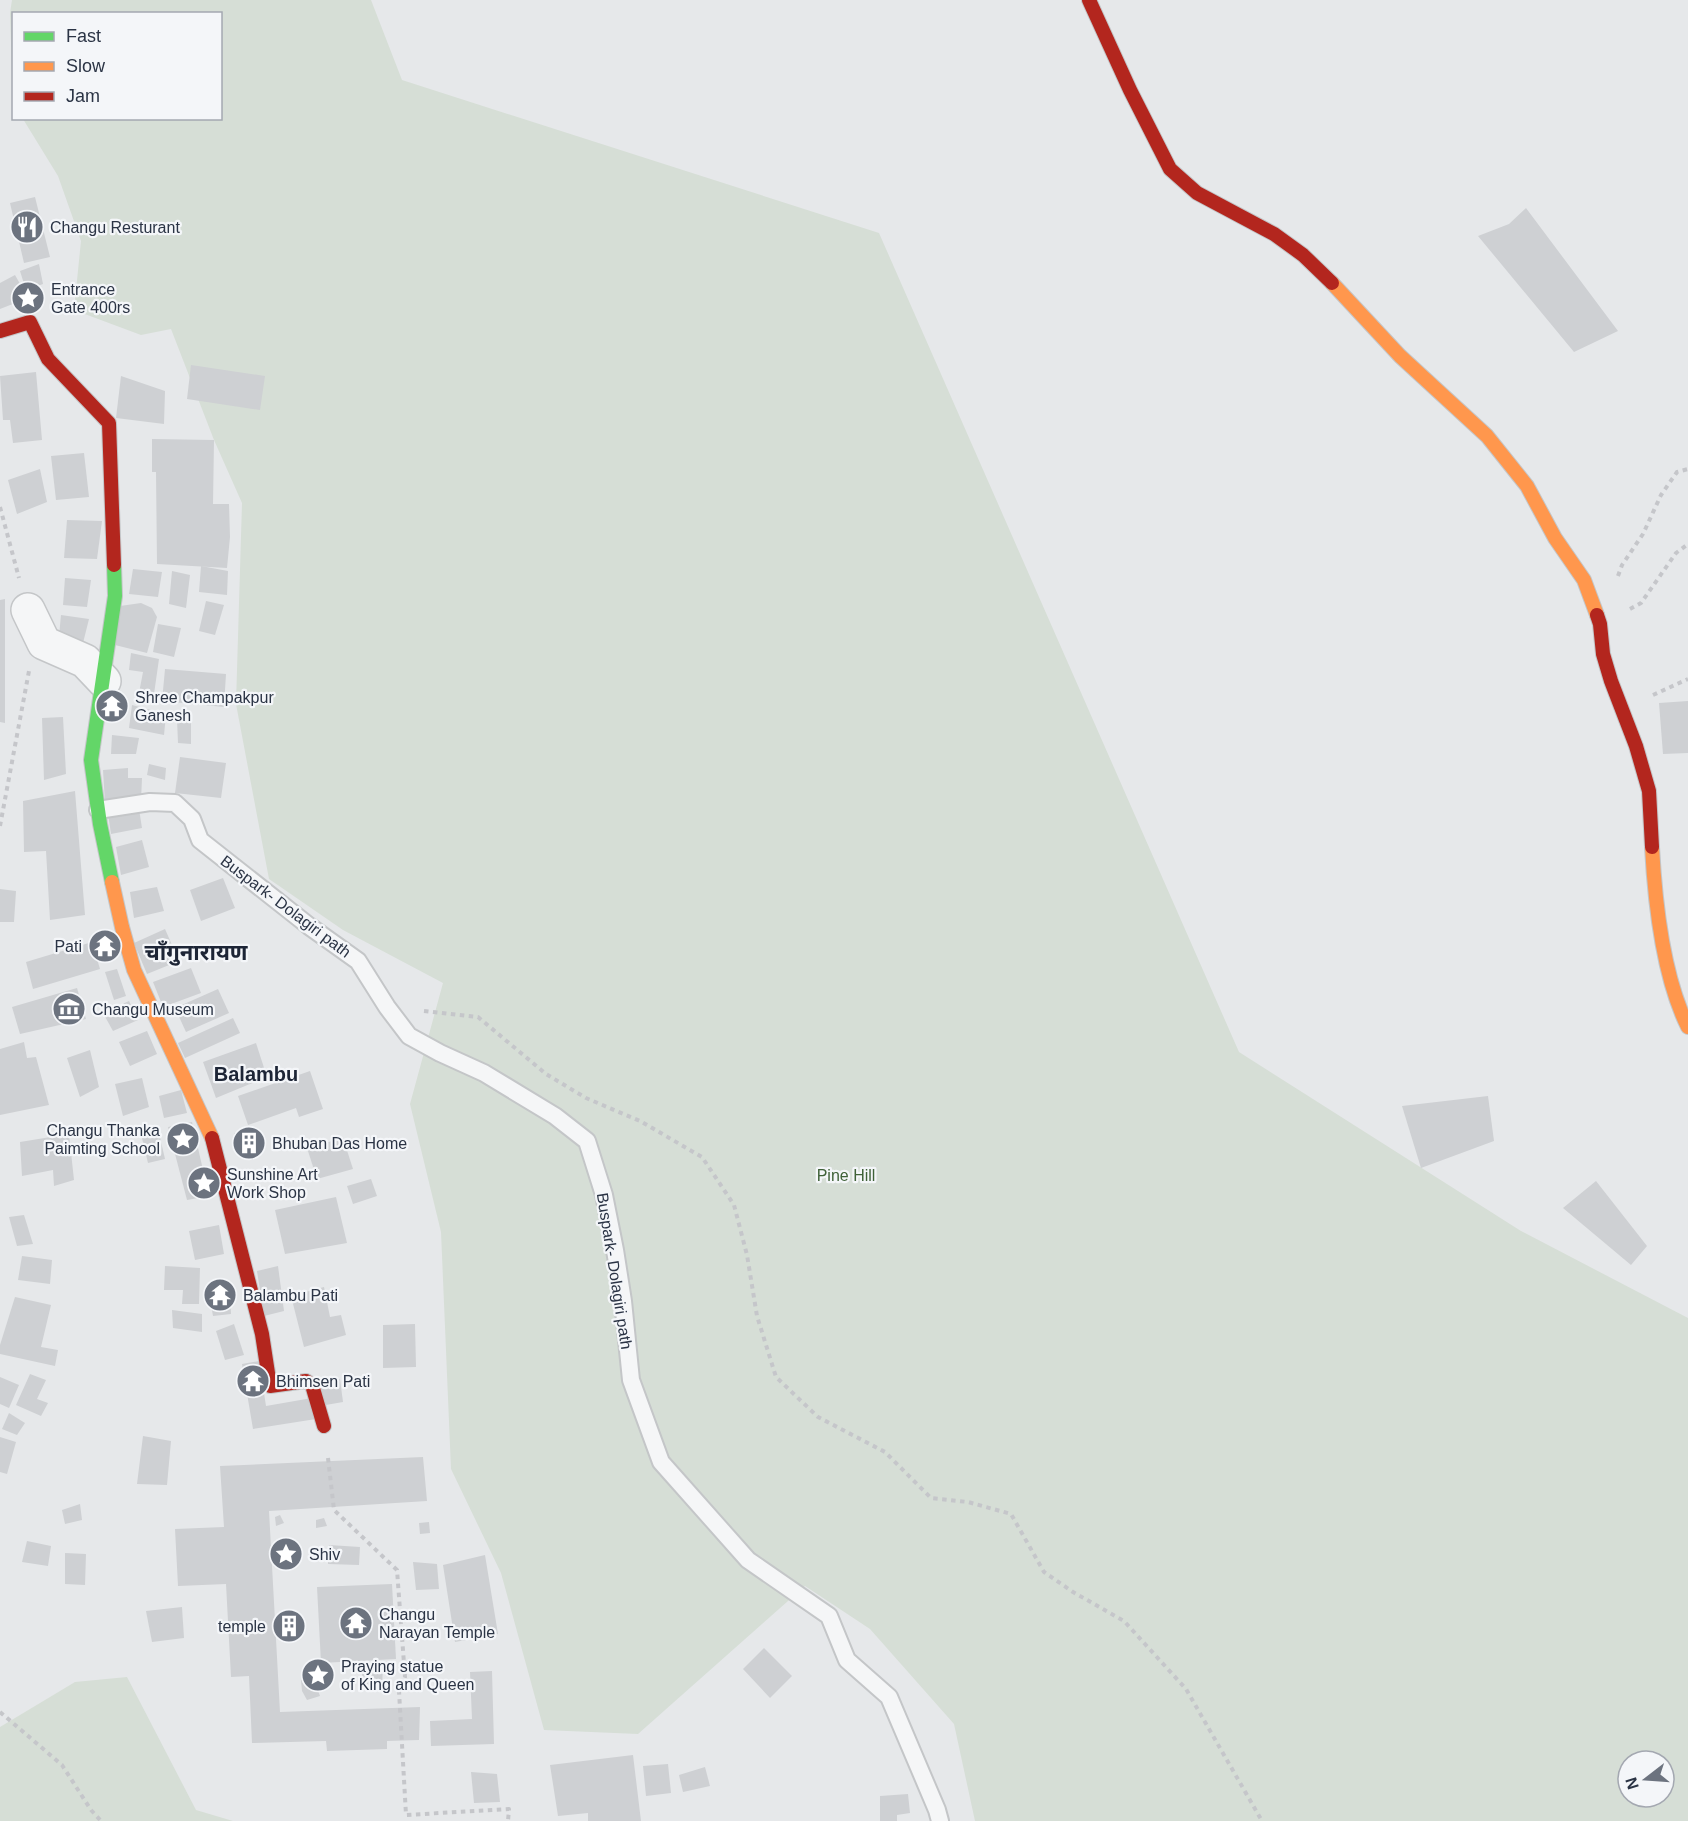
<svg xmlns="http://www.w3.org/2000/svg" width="1688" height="1821" font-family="Arial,'Noto Sans Devanagari',sans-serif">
  <rect width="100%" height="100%" fill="#e6e8ea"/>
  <g fill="#d6ded6" fill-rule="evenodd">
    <path d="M 12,0 L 371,0 L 402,80 L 879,233 L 1239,1052 L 1521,1231 L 1688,1318 L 1688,1821 L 975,1821 L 954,1724 L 870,1629 L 805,1586 L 638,1734 L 544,1730 L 501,1573 L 451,1469 L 441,1232 L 410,1104 L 443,983 L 343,930 L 269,879 L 236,704 L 242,503 L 214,440 L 171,329 L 141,335 L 74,310 L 81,241 L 58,176 L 23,119 L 220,118 L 220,14 L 14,14 L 13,103 L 10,13 ZM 1628,1761 L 1664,1761 L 1664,1797 L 1628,1797 Z"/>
    <polygon points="127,1677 196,1810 233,1821 0,1821 0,1727 75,1682"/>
  </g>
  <g fill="#ced0d3">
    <polygon points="35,197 50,257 24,263 10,203"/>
    <polygon points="1526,208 1618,331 1574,352 1478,236 1509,224"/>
    <polygon points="39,264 43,284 26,290 20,271"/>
    <polygon points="15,275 28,298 0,309 0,283"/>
    <polygon points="191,365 265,376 260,410 187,399"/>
    <polygon points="36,372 42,440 13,443 10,420 3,420 0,376"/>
    <polygon points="121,376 165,391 164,424 116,418"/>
    <polygon points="152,439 214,440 213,504 229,504 230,537 227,568 157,564 156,472 152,472"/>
    <polygon points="84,453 89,497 56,500 51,456"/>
    <polygon points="40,469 47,502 17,514 8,480"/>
    <polygon points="67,520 102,521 97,559 64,558"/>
    <polygon points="201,566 228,571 227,595 199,592"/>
    <polygon points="133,569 162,572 158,597 129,594"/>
    <polygon points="172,571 190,575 186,608 169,604"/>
    <polygon points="65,578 91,580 87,607 63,605"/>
    <polygon points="5,599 5,723 0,722 0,600"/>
    <polygon points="206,601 224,605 215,635 199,631"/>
    <polygon points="141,603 152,608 157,617 147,653 115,645 120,606"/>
    <polygon points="61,615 89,619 83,643 59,636"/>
    <polygon points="158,624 181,628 174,657 153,652"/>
    <polygon points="131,653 159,659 154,694 139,693 143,672 129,670"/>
    <polygon points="165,669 226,674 224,707 162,701"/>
    <polygon points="107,696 121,697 118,719 103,716"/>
    <polygon points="1688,701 1688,753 1663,754 1659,703"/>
    <polygon points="132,705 166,714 164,735 129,728"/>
    <polygon points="63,717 66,774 44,780 42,718"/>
    <polygon points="177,719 191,719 191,744 178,743"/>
    <polygon points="112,735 139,738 136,754 111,754"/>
    <polygon points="180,757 226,763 221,798 175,793"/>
    <polygon points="149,764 166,768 165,780 147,775"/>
    <polygon points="128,768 128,778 142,778 141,801 105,803 103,770"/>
    <polygon points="75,791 85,915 50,920 46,851 24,852 23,801"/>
    <polygon points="139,809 142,828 111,834 108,814"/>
    <polygon points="142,840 149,867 121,875 116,847"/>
    <polygon points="223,878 235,908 201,921 190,890"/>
    <polygon points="157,887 164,911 134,918 130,892"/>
    <polygon points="0,889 16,891 14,922 0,922"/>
    <polygon points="165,929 179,961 147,974 134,943"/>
    <polygon points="98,932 110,932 112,958 102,961"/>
    <polygon points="92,942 100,969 33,989 26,962"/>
    <polygon points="191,968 201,993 163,1007 153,982"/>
    <polygon points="117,969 126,996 114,1000 105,972"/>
    <polygon points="77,988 86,1019 20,1034 12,1007"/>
    <polygon points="218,989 229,1013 186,1032 175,1008"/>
    <polygon points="129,1001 138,1020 113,1031 103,1013"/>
    <polygon points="233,1018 240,1033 185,1058 178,1043"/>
    <polygon points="147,1031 157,1054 130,1066 119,1042"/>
    <polygon points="24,1042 27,1058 36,1057 49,1105 0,1115 0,1049"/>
    <polygon points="256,1043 267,1077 216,1098 203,1062"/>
    <polygon points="90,1050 99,1087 80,1097 67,1058"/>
    <polygon points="310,1071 323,1109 299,1117 296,1108 248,1125 238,1096"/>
    <polygon points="142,1078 149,1107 123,1116 115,1084"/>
    <polygon points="181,1090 187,1113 164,1118 159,1096"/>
    <polygon points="1488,1096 1494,1141 1421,1168 1402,1106"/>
    <polygon points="192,1122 209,1196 187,1200 168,1127"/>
    <polygon points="158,1129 165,1159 148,1163 141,1134"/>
    <polygon points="259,1129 263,1153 241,1156 234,1133"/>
    <polygon points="69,1134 74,1180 54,1186 53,1170 22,1176 20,1142"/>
    <polygon points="343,1138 353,1169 317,1179 307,1148"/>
    <polygon points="371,1179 377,1196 353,1204 347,1186"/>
    <polygon points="1596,1181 1647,1246 1631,1265 1563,1208"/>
    <polygon points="336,1197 347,1243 285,1254 275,1210"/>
    <polygon points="24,1215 33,1244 17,1246 9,1217"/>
    <polygon points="219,1225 224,1254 195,1260 189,1231"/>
    <polygon points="22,1256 52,1260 50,1284 18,1280"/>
    <polygon points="165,1266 200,1268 199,1304 182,1304 183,1290 164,1290"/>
    <polygon points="278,1266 284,1311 264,1316 257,1271"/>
    <polygon points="229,1283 231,1314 213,1316 208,1288"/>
    <polygon points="324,1287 330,1317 341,1315 346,1335 304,1347 291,1296"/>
    <polygon points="15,1297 51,1305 41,1347 58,1350 55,1366 0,1354 0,1345"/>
    <polygon points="172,1310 202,1314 202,1332 173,1328"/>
    <polygon points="234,1324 244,1355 225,1360 216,1331"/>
    <polygon points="415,1324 416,1367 383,1368 383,1325"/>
    <polygon points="259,1361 266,1406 312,1398 316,1419 253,1429 242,1364"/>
    <polygon points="30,1374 46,1380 37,1399 48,1403 41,1416 16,1405"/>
    <polygon points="0,1377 19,1385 9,1408 0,1404"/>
    <polygon points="340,1379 343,1402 320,1406 317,1382"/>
    <polygon points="9,1413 25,1423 17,1435 2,1429"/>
    <polygon points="143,1436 171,1441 167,1485 137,1484"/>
    <polygon points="0,1437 16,1442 7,1474 0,1472"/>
    <polygon points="423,1457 427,1501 269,1511 280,1712 420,1707 419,1740 387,1741 387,1749 327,1751 326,1741 252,1743 249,1676 231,1677 226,1584 178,1586 175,1529 224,1527 220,1466"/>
    <polygon points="80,1504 82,1520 65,1524 62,1510"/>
    <polygon points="280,1515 284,1523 276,1526 275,1517"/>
    <polygon points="324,1518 327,1526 316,1528 316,1520"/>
    <polygon points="429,1522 430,1533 420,1534 419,1523"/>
    <polygon points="27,1541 51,1546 48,1566 22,1562"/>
    <polygon points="329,1545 360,1547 359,1565 328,1564"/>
    <polygon points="291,1547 292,1566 274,1567 272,1548"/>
    <polygon points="65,1553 86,1554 85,1585 65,1584"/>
    <polygon points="485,1555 498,1634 455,1642 443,1565"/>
    <polygon points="413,1562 437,1564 439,1589 416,1590"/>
    <polygon points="392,1584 396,1659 321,1663 317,1587"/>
    <polygon points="182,1607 184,1638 152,1642 146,1611"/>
    <polygon points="293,1619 296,1632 285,1633 282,1621"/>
    <polygon points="764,1648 792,1676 770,1698 743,1669"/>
    <polygon points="383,1665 382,1687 364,1688 361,1666"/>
    <polygon points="492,1671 494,1744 431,1746 430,1721 472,1719 470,1672"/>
    <polygon points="312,1675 320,1696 307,1700 302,1691 301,1680"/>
    <polygon points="633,1755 641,1821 588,1821 588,1813 558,1816 550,1765"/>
    <polygon points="668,1764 671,1793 646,1796 643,1766"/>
    <polygon points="705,1767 710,1786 683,1792 679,1775"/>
    <polygon points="471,1772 497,1774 500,1802 474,1803"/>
    <polygon points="908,1794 910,1813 897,1815 897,1821 880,1821 880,1796"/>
  </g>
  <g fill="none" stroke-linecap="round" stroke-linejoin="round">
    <defs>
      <polyline id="lane" points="98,810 150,802 175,803 192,819 200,840 309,926 358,961 387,1007 409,1036 440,1053 484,1073 555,1116 587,1141 604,1195 615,1250 623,1301 631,1380 661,1462 748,1560 829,1616 847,1660 889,1697 937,1810 940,1821"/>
      <polyline id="street" points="28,610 44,643 85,661 104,681"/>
      <polyline id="fast" points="112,882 100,824 91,760 115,596 114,565"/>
      <g id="slow">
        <polyline points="1332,283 1400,356 1487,436 1527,486 1555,538 1584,580 1597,615"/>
        <path d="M 1652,847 C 1655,903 1663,977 1688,1027"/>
        <polyline points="112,882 122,927 134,970 212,1138"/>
      </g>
      <g id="jam">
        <polyline points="1089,0 1130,90 1170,169 1197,193 1274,234 1303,255 1332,283"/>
        <polyline points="0,331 30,322 48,359 109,423 114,565"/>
        <polyline points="1597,615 1600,624 1603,654 1611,681 1636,746 1649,791 1652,847"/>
        <polyline points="212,1138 262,1334 270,1386 306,1381 312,1385 324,1426"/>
      </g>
    </defs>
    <use href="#lane" stroke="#c4c6c8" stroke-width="20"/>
    <use href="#street" stroke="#c4c6c8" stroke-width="36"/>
    <use href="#fast" stroke="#c4c6c8" stroke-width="16"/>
    <use href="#slow" stroke="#c4c6c8" stroke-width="16"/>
    <use href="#jam" stroke="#c4c6c8" stroke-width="16"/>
    <g stroke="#c5c6ca" stroke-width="4" stroke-dasharray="4.5 4.5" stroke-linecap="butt">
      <polyline points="0,507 19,578"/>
      <polyline points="1618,576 1622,565 1643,534 1661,495 1677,472 1688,469"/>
      <polyline points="1630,609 1641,603 1676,553 1688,544"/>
      <polyline points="1653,695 1688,679"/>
      <polyline points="0,826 29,671"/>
      <polyline points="424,1011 478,1017 546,1074 586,1098 640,1121 702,1157 734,1205 747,1255 757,1316 776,1377 818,1417 885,1452 931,1498 968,1502 1011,1514 1044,1572 1073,1592 1124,1621 1186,1689 1262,1821"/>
      <polyline points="328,1458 334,1510 397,1570 405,1677 399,1691 406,1815 509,1809 508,1821"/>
      <polyline points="0,1712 62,1765 91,1810 101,1821"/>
    </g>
    <use href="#lane" stroke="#f5f6f7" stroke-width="16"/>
    <use href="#street" stroke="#f5f6f7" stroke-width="33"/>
    <use href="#fast" stroke="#63d668" stroke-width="14"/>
    <use href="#slow" stroke="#ff974d" stroke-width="14"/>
    <use href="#jam" stroke="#b3261e" stroke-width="14"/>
  </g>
  <defs>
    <symbol id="restaurant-disc" viewBox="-11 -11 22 22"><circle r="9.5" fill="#6c737f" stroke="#f4f6f9"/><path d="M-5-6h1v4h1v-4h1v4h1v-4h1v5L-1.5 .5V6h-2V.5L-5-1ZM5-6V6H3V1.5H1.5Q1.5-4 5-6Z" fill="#fff"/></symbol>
    <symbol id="sight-disc" viewBox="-11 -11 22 22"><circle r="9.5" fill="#6c737f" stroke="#f4f6f9"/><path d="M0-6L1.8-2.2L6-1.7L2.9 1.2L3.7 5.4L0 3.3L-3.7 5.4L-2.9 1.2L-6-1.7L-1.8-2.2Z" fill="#fff"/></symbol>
    <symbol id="temple-disc" viewBox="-11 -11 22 22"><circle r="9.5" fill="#6c737f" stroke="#f4f6f9"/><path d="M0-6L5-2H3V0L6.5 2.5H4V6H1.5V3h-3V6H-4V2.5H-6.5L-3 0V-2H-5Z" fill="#fff"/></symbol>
    <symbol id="museum-disc" viewBox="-11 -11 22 22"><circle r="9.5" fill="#6c737f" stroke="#f4f6f9"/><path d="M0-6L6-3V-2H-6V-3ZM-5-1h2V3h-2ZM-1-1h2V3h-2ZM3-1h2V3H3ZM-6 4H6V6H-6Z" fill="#fff"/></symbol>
    <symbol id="building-disc" viewBox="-11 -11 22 22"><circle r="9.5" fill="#6c737f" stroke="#f4f6f9"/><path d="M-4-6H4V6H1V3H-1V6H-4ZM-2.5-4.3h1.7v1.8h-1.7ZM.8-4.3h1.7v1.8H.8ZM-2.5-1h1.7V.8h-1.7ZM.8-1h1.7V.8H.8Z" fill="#fff"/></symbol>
  </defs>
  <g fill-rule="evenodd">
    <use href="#restaurant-disc" x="8" y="208" width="38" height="38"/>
    <use href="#sight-disc" x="9" y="279" width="38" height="38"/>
    <use href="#temple-disc" x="93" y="687" width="38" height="38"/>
    <use href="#temple-disc" x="86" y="927" width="38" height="38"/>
    <use href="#museum-disc" x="50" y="990" width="38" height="38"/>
    <use href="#sight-disc" x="164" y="1120" width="38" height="38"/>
    <use href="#building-disc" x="230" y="1124" width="38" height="38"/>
    <use href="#sight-disc" x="185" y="1164" width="38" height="38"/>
    <use href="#temple-disc" x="201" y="1276" width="38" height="38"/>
    <use href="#temple-disc" x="234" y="1362" width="38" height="38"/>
    <use href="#sight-disc" x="267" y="1535" width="38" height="38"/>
    <use href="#temple-disc" x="337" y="1604" width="38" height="38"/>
    <use href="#building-disc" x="270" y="1607" width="38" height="38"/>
    <use href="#sight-disc" x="299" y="1656" width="38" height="38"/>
  </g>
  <g text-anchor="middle" stroke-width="4.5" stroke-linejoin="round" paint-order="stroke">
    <g font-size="16" fill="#2b3445" stroke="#f4f6f9" text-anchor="start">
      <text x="50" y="233">Changu Resturant</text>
      <text x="51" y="295">Entrance<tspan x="51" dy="18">Gate 400rs</tspan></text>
      <text x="135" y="703">Shree Champakpur<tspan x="135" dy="18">Ganesh</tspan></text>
      <text x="82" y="952" text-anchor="end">Pati</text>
      <text x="92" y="1015">Changu Museum</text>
      <text x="160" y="1136" text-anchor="end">Changu Thanka<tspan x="160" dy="18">Paimting School</tspan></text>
      <text x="272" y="1149">Bhuban Das Home</text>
      <text x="227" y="1180">Sunshine Art<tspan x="227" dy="18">Work Shop</tspan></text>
      <text x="243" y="1301">Balambu Pati</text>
      <text x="276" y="1387">Bhimsen Pati</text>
      <text x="309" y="1560">Shiv</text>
      <text x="379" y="1620">Changu<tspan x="379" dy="18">Narayan Temple</tspan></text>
      <text x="266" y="1632" text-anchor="end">temple</text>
      <text x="341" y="1672">Praying statue<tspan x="341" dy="18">of King and Queen</tspan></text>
    </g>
    <g font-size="16" fill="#2b3445" stroke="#f4f6f9">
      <text transform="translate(286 906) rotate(37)" y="6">Buspark- Dolagiri path</text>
      <text transform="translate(615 1271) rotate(81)" y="6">Buspark- Dolagiri path</text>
    </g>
    <g font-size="16" fill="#3f6138" stroke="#f4f6f9">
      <text x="846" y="1181">Pine Hill</text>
    </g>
    <g font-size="20" font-weight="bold" fill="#1d2536" stroke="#f4f6f9">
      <text x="256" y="1081">Balambu</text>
    </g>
    <g font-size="22" font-weight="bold" fill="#1d2536" stroke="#f4f6f9">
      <text x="196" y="960">चाँगुनारायण</text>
    </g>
  </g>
  <rect x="12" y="12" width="210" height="108" fill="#f4f6f9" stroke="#a4a8b1" stroke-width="1.5"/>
  <rect x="24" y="32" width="30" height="9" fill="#63d668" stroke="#a4a8b1" stroke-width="1.5"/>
  <text x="66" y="42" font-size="18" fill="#2b3445">Fast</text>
  <rect x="24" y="62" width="30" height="9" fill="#ff974d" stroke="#a4a8b1" stroke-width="1.5"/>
  <text x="66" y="72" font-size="18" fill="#2b3445">Slow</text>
  <rect x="24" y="92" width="30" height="9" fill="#b3261e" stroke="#a4a8b1" stroke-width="1.5"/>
  <text x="66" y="102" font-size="18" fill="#2b3445">Jam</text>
  <g transform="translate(1646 1779) rotate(253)"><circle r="28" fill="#f4f6f9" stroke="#a4a8b1" stroke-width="1.5"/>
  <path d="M0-4.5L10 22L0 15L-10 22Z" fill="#6c737f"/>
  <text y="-9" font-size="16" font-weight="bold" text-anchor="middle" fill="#2b3445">N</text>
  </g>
</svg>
